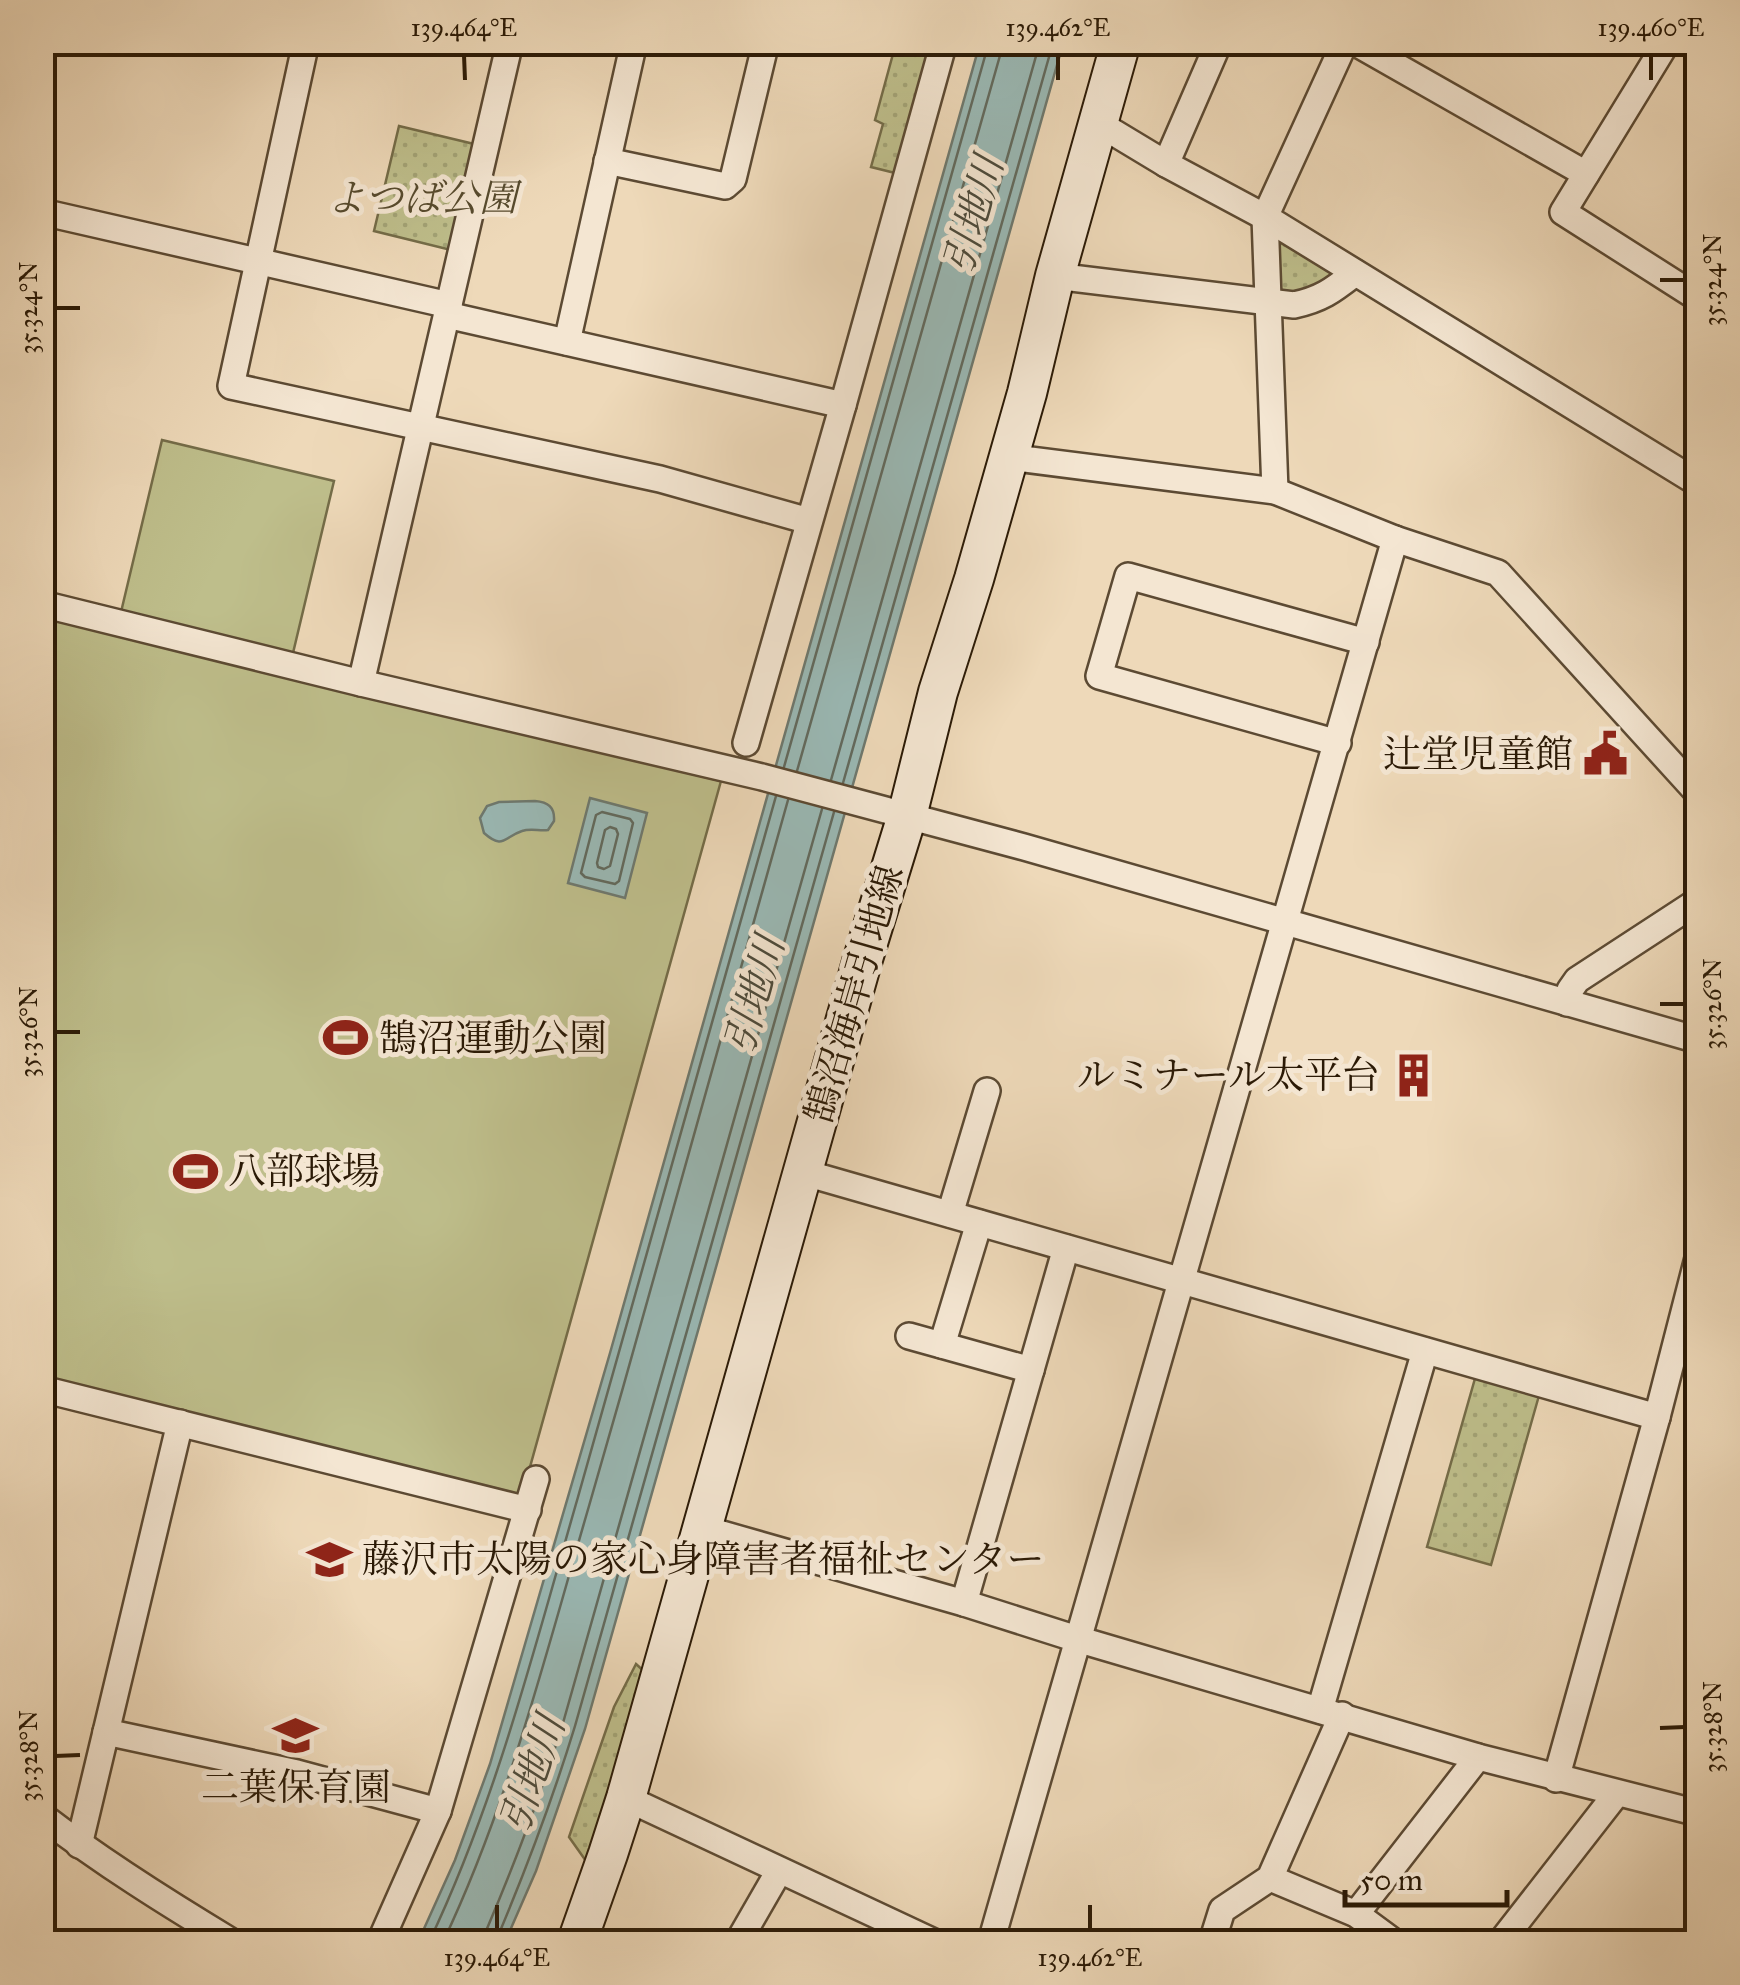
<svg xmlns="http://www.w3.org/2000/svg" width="1740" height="1985" font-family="'IM FELL Great Primer','Noto Serif JP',serif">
  <defs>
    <pattern id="park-dots" width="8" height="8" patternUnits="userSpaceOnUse" patternTransform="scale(2.5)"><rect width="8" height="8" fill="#bebe8b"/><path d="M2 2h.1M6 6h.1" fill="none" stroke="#a3a376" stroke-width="1.8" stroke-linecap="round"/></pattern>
  </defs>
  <rect width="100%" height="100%" fill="#eed9b9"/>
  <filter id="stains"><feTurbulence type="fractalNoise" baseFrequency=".002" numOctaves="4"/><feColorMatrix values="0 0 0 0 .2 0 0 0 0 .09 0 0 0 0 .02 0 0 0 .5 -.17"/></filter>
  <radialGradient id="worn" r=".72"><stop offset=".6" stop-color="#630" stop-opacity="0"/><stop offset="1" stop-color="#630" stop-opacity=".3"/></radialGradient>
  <g fill="url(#park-dots)" stroke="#746c48" stroke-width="2.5">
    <polygon points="896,43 935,43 899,174 871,167 883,124 875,120"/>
    <polygon points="399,126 474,144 451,250 374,231"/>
    <polygon points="1282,236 1349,275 1275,301 1277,258"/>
    <polygon points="1476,1375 1540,1392 1491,1565 1427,1547"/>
    <polygon points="636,1664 658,1684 598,1878 569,1837 614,1707"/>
  </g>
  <g fill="#bebe8b" stroke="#746c48" stroke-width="2.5">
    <polygon points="162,440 334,481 293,653 121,612"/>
    <polygon points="53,619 721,781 523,1492 514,1496 43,1384 43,626"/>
  </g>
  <g fill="#9ab9b5" stroke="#6e796f" stroke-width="2.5">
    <polygon points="980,43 1075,43 1072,53 1061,51 585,1729 536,1871 505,1942 418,1942 455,1860 490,1764 610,1353"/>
    <polygon points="590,798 647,813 625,898 568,883"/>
    <path d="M 535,801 C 548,802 555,807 554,821 L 548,830 C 539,831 530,828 522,831 C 504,837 503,850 484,833 L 480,818 L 487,806 L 499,802 Z"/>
  </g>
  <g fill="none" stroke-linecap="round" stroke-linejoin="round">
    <g stroke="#626a5e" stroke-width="2.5">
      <polyline points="784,767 989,42"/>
      <polyline points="797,771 1001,52 1001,42"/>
      <polyline points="831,780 1040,42"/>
      <polyline points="843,783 1051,50 1057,42"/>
      <polygon points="602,812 630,819 633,823 619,881 615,884 585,877 581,873 596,815"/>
      <polygon points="610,827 616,829 618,834 610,866 604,869 598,867 597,863 605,830"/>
      <path d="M 429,1942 C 497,1799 534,1649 578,1497 C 646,1264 711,1030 776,796"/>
      <path d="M 443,1942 C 509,1803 546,1653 589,1506 C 657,1271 722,1035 788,800"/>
      <path d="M 484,1942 L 486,1931 C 515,1863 541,1794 563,1723 L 822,809"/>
      <path d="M 497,1942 L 498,1936 C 527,1867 553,1798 575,1726 L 834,812"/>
    </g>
    <defs>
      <g id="street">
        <polyline points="306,42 231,386 660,479 809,521"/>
        <polyline points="1354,42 1586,174"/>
        <polyline points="1667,42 1563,212 1698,298"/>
        <polyline points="1098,123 1166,164 1265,217 1698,483"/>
        <polyline points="607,161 725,186 733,179 766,42"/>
        <polyline points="1166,164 1219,42"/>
        <polyline points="42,212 449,305"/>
        <path d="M 1055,276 L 1294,305 C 1322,299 1333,290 1355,273"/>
        <polyline points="447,315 843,405"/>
        <polyline points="567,342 634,42"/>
        <polyline points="1008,457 1275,491 1395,539 1498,573 1698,793"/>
        <polyline points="1275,491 1265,217 1345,42"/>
        <polyline points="42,604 361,683 762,777 1024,847 1698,1040"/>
        <polyline points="361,683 510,42"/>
        <polyline points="746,743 843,405 944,42"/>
        <polyline points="1338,743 1099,676 1128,576 1366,642"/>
        <polyline points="1567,1003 1570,990 1577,980 1698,901"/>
        <polyline points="802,1172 1657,1417"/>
        <polyline points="950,1214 987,1091"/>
        <polyline points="909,1336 1031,1370"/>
        <polyline points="942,1345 979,1223"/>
        <polyline points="42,1389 528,1510"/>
        <polyline points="701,1528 964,1603 1077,1639 1478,1757 1698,1813"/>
        <polyline points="964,1603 1066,1248"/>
        <polyline points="1320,1710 1425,1351"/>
        <polyline points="106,1732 297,1773 438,1811"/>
        <polyline points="1556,1779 1657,1417 1698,1258"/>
        <polyline points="626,1798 934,1942"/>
        <path d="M 42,1816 C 103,1863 167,1903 232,1942"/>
        <polyline points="79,1845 180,1423"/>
        <polyline points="1270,1878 1356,1914 1394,1942"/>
        <polyline points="1356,1914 1478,1757"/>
        <polyline points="741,1937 779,1871"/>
        <polyline points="380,1942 438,1811 536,1479"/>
        <path d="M 991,1942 C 1124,1474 1264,1008 1395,539"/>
        <polyline points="1212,1942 1222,1910 1270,1878 1342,1715"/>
        <polyline points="1508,1942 1504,1938 1617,1793"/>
      </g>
      <polyline id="secondary" points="577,1942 608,1854 626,1798 862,962 907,816 938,692 974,579 1027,393 1055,276 1121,42"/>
    </defs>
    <use href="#street" stroke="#5c4a33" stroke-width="30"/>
    <use href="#secondary" stroke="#2b1a06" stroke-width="42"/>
    <use href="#street" stroke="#f4e6d2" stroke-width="25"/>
    <use href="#secondary" stroke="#f4e6d2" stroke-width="38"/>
  </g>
  <path fill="none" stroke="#2b1a06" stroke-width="4" d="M 464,55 L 465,80M 1058,55 L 1058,80M 1651,55 L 1651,80M 1660,280 L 1685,280M 55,308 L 80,308M 1660,1004 L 1685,1004M 55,1032 L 80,1032M 1660,1728 L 1685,1727M 55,1756 L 80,1755M 497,1905 L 497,1930M 1090,1905 L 1090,1930"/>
  <defs>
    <symbol id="civic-bare" viewBox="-9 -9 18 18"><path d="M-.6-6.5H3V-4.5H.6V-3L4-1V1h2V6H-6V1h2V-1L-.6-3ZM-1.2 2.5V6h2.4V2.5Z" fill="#8f2418" stroke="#f4e6d2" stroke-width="2.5" paint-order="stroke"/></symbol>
    <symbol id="stadium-bare" viewBox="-9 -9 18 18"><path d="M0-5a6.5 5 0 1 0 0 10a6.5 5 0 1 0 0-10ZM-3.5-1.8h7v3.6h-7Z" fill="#8f2418" stroke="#f4e6d2" stroke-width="2.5" paint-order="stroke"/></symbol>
    <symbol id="building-bare" viewBox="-9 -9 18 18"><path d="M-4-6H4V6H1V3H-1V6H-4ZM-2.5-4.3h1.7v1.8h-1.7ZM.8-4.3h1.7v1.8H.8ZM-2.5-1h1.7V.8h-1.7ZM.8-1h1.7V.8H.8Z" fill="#8f2418" stroke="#f4e6d2" stroke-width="2.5" paint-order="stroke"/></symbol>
    <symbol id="school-bare" viewBox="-9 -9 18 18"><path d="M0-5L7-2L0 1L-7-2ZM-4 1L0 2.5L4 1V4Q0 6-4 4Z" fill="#8f2418" stroke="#f4e6d2" stroke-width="2.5" paint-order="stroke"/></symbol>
  </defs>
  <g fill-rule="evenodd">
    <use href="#civic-bare" x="1574" y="722" width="63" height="63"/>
    <use href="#stadium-bare" x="314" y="1006" width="63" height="63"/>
    <use href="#building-bare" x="1382" y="1044" width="63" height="63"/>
    <use href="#stadium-bare" x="164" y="1140" width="63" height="63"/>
    <use href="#school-bare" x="298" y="1528" width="63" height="63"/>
    <use href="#school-bare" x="264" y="1704" width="63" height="63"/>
  </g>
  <g text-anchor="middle" stroke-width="10" stroke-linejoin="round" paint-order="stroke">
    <g font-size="38" font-style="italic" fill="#574b2e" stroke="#f4e6d2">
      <text x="422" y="211">よつば公園</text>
    </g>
    <g font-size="38" fill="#2b1a06" stroke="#f4e6d2" text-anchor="start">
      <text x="1573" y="767" text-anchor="end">辻堂児童館</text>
      <text x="379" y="1051">鵠沼運動公園</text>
      <text x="1380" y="1088" text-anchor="end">ルミナール太平台</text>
      <text x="228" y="1184">八部球場</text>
      <text x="362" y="1572">藤沢市太陽の家心身障害者福祉センター</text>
      <text x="296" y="1800" text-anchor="middle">二葉保育園</text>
    </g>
    <g font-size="38" fill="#2b1a06" stroke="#f4e6d2">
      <text transform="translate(854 994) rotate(-74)" y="13">鵠沼海岸引地線</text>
    </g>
    <g font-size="40" font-style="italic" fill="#4c4a3b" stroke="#f4e6d2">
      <text transform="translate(973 215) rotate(-74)" y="14">引地川</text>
      <text transform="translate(754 995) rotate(-74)" y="14">引地川</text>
      <text transform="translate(532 1774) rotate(-71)" y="14">引地川</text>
    </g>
  </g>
  <rect width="1740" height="1985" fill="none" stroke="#eed9b9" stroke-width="110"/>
  <path d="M1345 1890v15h162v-15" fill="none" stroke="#2b1a06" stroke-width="5"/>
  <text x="1360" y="1890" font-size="30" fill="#2b1a06" stroke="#f4e6d2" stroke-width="8" paint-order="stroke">50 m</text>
  <rect x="55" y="55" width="1630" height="1875" fill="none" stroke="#2b1a06" stroke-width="4"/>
  <g font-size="25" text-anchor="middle" fill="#2b1a06">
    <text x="464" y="36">139.464°E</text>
    <text x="1058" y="36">139.462°E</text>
    <text x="1651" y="36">139.460°E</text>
    <text transform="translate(1712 280) rotate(-90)" y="9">35.324°N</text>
    <text transform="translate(28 308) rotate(-90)" y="9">35.324°N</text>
    <text transform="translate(1712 1004) rotate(-90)" y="9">35.326°N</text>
    <text transform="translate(28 1032) rotate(-90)" y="9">35.326°N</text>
    <text transform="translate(1712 1727) rotate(-90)" y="9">35.328°N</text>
    <text transform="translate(28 1756) rotate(-90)" y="9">35.328°N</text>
    <text x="497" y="1966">139.464°E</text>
    <text x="1090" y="1966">139.462°E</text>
  </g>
  <rect width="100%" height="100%" filter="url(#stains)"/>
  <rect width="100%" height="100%" fill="url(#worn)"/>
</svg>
